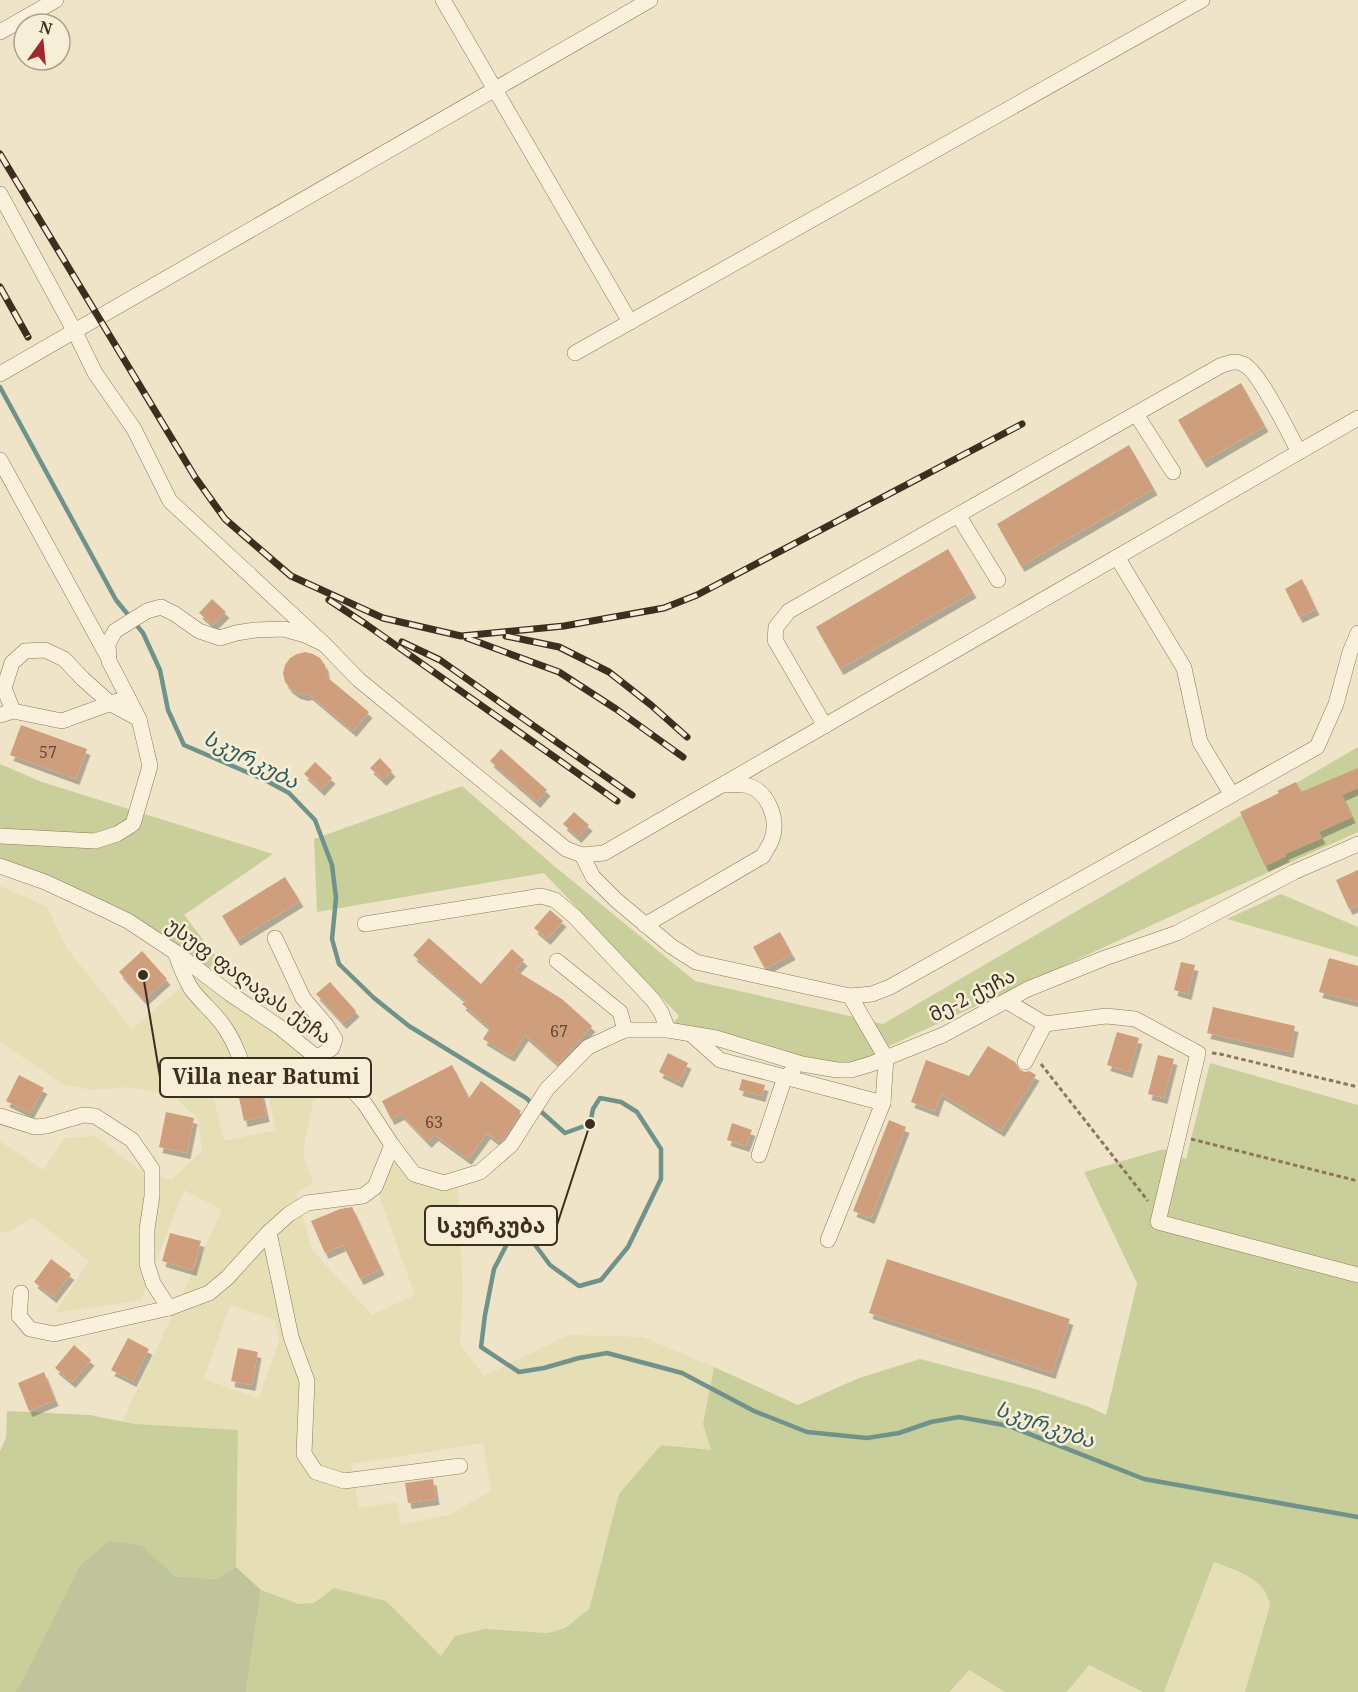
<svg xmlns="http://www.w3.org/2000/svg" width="1358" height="1692" font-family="'Noto Serif','Noto Sans Georgian',serif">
  <defs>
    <filter id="shadow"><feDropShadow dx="3.5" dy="6" stdDeviation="0" flood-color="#0004"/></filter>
  </defs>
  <rect width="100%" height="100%" fill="#f0e4c8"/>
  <g fill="#e6deb5" fill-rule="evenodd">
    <path d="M 0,886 L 47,907 L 68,950 L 132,1029 L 195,975 L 312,1060 L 333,1089 L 313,1101 L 303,1152 L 313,1184 L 296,1193 L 312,1250 L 372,1315 L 415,1295 L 377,1190 L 393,1161 L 414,1181 L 437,1189 L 458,1189 L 463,1292 L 460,1344 L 484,1376 L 568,1335 L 643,1337 L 714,1367 L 703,1424 L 711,1451 L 604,1549 L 589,1609 L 564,1628 L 548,1633 L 485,1629 L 441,1656 L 385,1601 L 334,1588 L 314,1603 L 299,1604 L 261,1590 L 236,1567 L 238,1430 L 135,1424 L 122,1422 L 222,1210 L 184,1190 L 141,1300 L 55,1313 L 89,1261 L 33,1218 L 6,1233 L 0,1232 L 0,1141 L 43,1170 L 65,1138 L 94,1136 L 138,1169 L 171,1180 L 202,1151 L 198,1119 L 173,1095 L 129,1087 L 92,1090 L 64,1085 L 0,1042 ZM 262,1069 L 276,1130 L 224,1141 L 210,1081 ZM 230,1305 L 275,1320 L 279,1341 L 259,1398 L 204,1379 ZM 483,1443 L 491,1491 L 447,1516 L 401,1524 L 397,1502 L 359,1508 L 351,1464 Z"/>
    <polygon points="1214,1562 1257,1580 1269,1596 1270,1604 1245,1692 1164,1692"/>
    <polygon points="1089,1665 1143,1692 1067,1692"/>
    <polygon points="969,1670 1005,1692 951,1692"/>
  </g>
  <g fill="#c9cf9b">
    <polygon points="1358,747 1358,832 1189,908 885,1048 871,1021 883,1024"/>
    <polygon points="0,764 42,782 273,854 184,915 218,959 203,974 175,952 0,866"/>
    <polygon points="462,786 553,865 695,981 863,1019 886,1058 851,1070 668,1030 679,1016 544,873 317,912 314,839"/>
    <polygon points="1281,894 1358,927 1358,957 1227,919"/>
    <path d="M 1210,1063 L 1358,1105 L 1358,1692 L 1245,1692 L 1270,1605 C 1266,1578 1236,1571 1214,1562 L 1164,1692 L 1143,1692 L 1089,1665 L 1067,1692 L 1005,1692 L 969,1670 L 950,1692 L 246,1692 L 261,1590 L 299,1604 L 314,1603 L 334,1588 L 386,1601 L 441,1656 L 455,1636 L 485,1629 L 548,1633 L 565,1628 L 589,1609 L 619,1494 L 661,1445 L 711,1450 L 703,1424 L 714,1367 L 798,1405 L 859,1378 L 920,1359 L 1035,1389 L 1089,1407 L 1106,1415 L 1137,1283 L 1084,1172 L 1164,1149 L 1186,1159 Z"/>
    <polygon points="7,1411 90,1415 135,1424 238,1430 236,1567 216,1579 173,1576 143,1546 15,1692 0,1692 0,1451 6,1438"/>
  </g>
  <polygon fill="#bfc49a" points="109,1541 143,1546 174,1576 216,1579 236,1567 261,1590 246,1692 15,1692 21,1684 80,1566"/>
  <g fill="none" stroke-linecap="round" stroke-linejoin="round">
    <polyline stroke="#6f938a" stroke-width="4.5" points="0,387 116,600 143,633 160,670 168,710 184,745 265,780 289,793 315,820 332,865 336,898 332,939 339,964 374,998 409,1026 526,1098 565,1133 590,1124 593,1109 600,1098 621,1102 637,1112 661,1149 661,1179 628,1247 601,1280 579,1286 550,1265 530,1238 508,1242 494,1269 485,1315 481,1347 519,1372 544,1368 579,1358 607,1353 682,1373 754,1411 807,1432 867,1438 899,1433 931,1422 959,1417 1009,1426 1144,1479 1358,1517"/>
  </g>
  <g fill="#cf9f7d" filter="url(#shadow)">
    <polygon points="1241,383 1265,426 1203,462 1178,420"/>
    <polygon points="1129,445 1154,489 1021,566 997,524"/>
    <polygon points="948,549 973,592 840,669 816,627"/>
    <polygon points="1302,579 1316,609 1299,617 1285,589"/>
    <polygon points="212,599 226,612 213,625 199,613"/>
    <polygon points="305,652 313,654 320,658 325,665 327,677 369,712 353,731 309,694 305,695 297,693 290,688 285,682 283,673 285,665 290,658 297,654"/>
    <polygon points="21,725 87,749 76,779 10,755"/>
    <polygon points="501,749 547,790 537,802 490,761"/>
    <polygon points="380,758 392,771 383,780 370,768"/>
    <polygon points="315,762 332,778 321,790 304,774"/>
    <polygon points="1358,768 1358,788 1342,795 1352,817 1319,832 1322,838 1285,854 1286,856 1265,866 1240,812 1279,793 1277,791 1296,782 1301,792"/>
    <polygon points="574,812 589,825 578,837 563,824"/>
    <polygon points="1358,870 1358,905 1349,909 1336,880"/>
    <polygon points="285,877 300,901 237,940 222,916"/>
    <polygon points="550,910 563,921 547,939 534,928"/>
    <polygon points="780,932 792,954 766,968 764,967 753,947"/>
    <polygon points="429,938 481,984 512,949 524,960 515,970 562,999 592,1026 558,1064 525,1035 511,1056 483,1039 490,1028 462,1004 466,1001 413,955"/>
    <polygon points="142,951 167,979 144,1000 119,972"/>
    <polygon points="1329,958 1358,966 1358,1002 1319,992"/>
    <polygon points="1181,962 1195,965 1188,994 1174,990"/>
    <polygon points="330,982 356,1011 343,1023 316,994"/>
    <polygon points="1213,1007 1295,1026 1290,1052 1207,1033"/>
    <polygon points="1117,1032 1139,1038 1129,1072 1107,1065"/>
    <polygon points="988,1046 1015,1062 1020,1070 1025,1072 1029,1071 1036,1075 1001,1131 941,1094 935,1111 911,1102 926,1060 969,1076"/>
    <polygon points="668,1053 688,1063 679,1082 659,1072"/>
    <polygon points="1158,1055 1174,1059 1164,1098 1148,1094"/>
    <polygon points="452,1065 469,1098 481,1081 521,1111 504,1139 499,1142 487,1133 468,1159 435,1135 428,1142 401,1114 391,1119 382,1101"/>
    <polygon points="19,1075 44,1088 30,1113 6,1101"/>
    <polygon points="742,1079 765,1085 762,1096 739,1090"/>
    <polygon points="260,1088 266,1116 244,1121 238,1093 242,1092 250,1094"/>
    <polygon points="166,1112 194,1118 187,1153 159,1147"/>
    <polygon points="889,1120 906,1127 871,1218 853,1211"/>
    <polygon points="732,1123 752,1130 746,1146 727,1140"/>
    <polygon points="352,1207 381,1269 360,1279 343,1245 325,1253 311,1221 340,1209"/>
    <polygon points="170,1233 201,1241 193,1270 162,1261"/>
    <polygon points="51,1259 71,1274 53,1297 34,1282"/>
    <polygon points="887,1259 1070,1319 1052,1373 869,1313"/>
    <polygon points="128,1338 149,1349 133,1381 111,1370"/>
    <polygon points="74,1345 91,1360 72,1382 55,1368"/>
    <polygon points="238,1348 258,1352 252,1385 231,1381"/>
    <polygon points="44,1372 55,1400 29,1411 18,1383"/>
    <polygon points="433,1479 436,1499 408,1503 405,1483"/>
  </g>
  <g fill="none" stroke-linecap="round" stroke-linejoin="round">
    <defs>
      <g id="minor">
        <polyline points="443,0 630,322"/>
        <polyline points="0,32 56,0"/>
        <polyline points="0,194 75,332 95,373 134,429 170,501 324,644 305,635 284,629 255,630 236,633 220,638 199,631 175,614 161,607 147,611 115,631 108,644 109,661 139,719 150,766 133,824 117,834 95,841 0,836"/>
        <polyline points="575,353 1202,0"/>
        <polyline points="0,374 650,0"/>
        <polyline points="1136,414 1173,472"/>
        <polyline points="0,460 108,657"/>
        <polyline points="958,515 998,580"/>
        <polyline points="1117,557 1184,668 1200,742 1232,795"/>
        <polyline points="324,644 359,680 566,849 582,855 604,853 1358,418"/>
        <polyline points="13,711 4,688 12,663 25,651 45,650 64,659 83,679 111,704 139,719"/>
        <polyline points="0,715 13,711 62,721 117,701"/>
        <path d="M 825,726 L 775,640 L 776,627 L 789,611 L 1220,366 C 1228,363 1234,360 1243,364 C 1259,370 1289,434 1299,452"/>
        <polyline points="582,855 593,877 616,900 671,946 696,962 850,996 886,1058 883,1103 720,1060 691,1034"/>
        <polyline points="0,866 45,882 101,908 128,921 175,952 229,993 278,1026 341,1077 365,1104 392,1145 414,1174 444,1183 480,1172 511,1145 547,1089 588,1047 625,1030 668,1030 716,1038 802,1064 837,1070 851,1070 871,1064 943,1035 1028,989 1105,958 1177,933 1294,872 1358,844"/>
        <polyline points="365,924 541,896 555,900 574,916 653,1000 661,1012 668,1030"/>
        <path d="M 645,925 L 763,856 C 766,850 770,845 772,839 C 779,818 767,789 745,785 C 739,784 731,785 725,785"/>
        <polyline points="275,938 303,998 326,1025 335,1039 332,1048 318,1057"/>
        <path d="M 175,952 C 180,965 184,978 192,990 C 202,1003 216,1014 225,1028 C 235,1042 244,1067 248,1084"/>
        <polyline points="557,961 620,1012 625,1030"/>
        <polyline points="850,996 872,994 890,987 1317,747 1336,704 1350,652 1358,633"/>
        <polyline points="1006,1001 1045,1024 1106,1016 1135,1019 1198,1053 1158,1222 1358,1275"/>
        <polyline points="1025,1062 1045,1024"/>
        <polyline points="0,1116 35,1127 46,1126 83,1115 95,1116 132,1140 152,1169 152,1196 147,1229 147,1264 153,1283 169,1308 54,1334 30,1329 19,1316 21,1293"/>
        <polyline points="759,1155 785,1077 793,1071"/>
        <polyline points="269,1232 291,1337 307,1381 304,1454 316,1472 344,1481 460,1466"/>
        <polyline points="828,1240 883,1103"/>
        <polyline points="169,1308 209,1293 227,1278 269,1232 289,1214 307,1203 363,1196 375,1187 392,1145"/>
      </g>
    </defs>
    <use href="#minor" stroke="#8d765c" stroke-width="16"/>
    <g stroke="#8d765c" stroke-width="3" stroke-dasharray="4.5 3" stroke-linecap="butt">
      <polyline points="1212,1053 1220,1054 1358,1087"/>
      <polyline points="1041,1064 1148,1201"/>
      <polyline points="1191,1139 1358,1181"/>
    </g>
    <use href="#minor" stroke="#faf1dc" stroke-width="15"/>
    <defs>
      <g id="rail">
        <polyline points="0,154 195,477 225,519 291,576 383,618 461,636 564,626 664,608 697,595 1022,424"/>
        <polyline points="0,287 28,337"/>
        <polyline points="329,600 367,625 617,801"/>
        <polyline points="506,636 559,647 609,672 651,705 687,737"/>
        <polyline points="467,638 559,672 616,709 683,757"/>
        <polyline points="402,642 440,660 632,795"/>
      </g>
    </defs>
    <use href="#rail" stroke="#3d2e20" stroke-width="7"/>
    <use href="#rail" stroke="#f7eed8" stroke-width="4.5" stroke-dasharray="14" stroke-linecap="butt"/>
  </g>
  <g text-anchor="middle" stroke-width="5" stroke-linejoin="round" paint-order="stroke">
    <g font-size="16" fill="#624a37">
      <text x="48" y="758">57</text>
      <text x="559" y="1037">67</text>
      <text x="434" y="1128">63</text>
    </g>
    <g font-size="20" fill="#3d2e20" stroke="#f7eed8">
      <text transform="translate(249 981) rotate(36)" y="7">უსუფ ფაღავას ქუჩა</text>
      <text transform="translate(972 995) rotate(-27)" y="7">მე-2 ქუჩა</text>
    </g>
    <g font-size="21" font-style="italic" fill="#2f5d5a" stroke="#f7eed8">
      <text transform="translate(251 760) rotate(27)" y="7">სკურკუბა</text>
      <text transform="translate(1045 1425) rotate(19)" y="7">სკურკუბა</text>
    </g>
  </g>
  <path fill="none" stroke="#3d2e20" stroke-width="2" d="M143 975L160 1077M590 1124L557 1225"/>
  <g fill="#3d2e20" stroke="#f7eed8" stroke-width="2">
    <circle cx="143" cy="975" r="6"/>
    <circle cx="590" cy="1124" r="6"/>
  </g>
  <g fill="#f7eed8" stroke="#3d2e20" stroke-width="2">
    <rect x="160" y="1058" width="211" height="39" rx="6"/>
    <rect x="425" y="1206" width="132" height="39" rx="6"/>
  </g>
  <g font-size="21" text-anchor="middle" font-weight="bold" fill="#3d2e20">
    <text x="266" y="1084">Villa near Batumi</text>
    <text x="491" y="1233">სკურკუბა</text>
  </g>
  <g transform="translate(42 42) rotate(15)"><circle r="28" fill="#f7eed8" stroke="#ada18e" stroke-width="1.5"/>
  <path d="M0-4.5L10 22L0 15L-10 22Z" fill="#9e2a2b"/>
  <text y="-9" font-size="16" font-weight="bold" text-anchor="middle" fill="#3d2e20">N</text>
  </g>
</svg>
